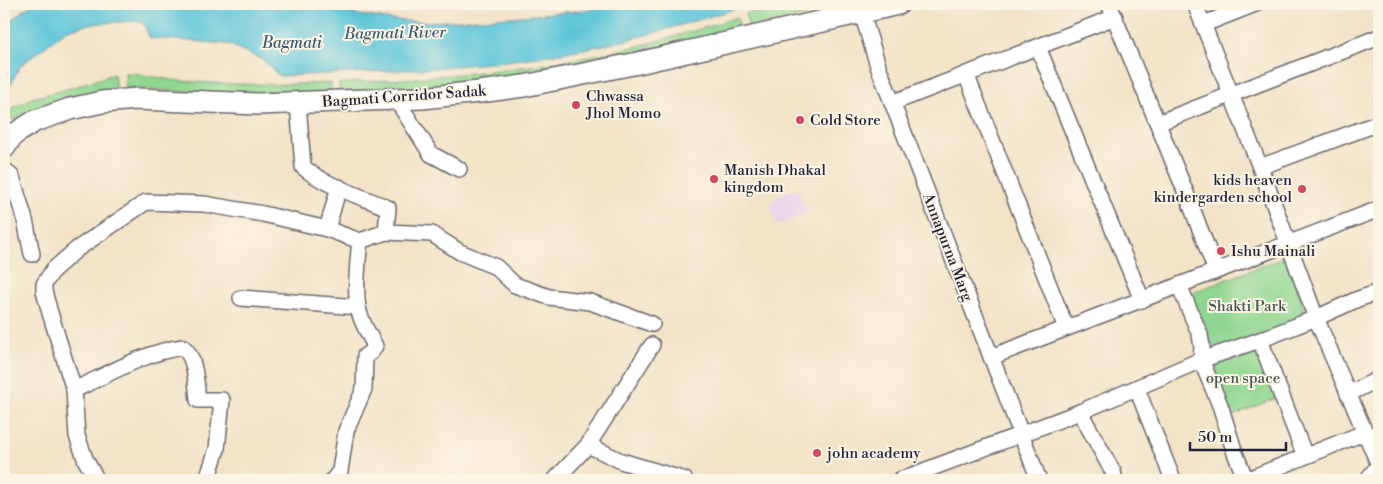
<svg xmlns="http://www.w3.org/2000/svg" width="1383" height="484" font-family="'Libre Bodoni',serif">
  <rect width="100%" height="100%" fill="#fcf5e5"/>
  <filter id="ink" filterUnits="userSpaceOnUse"><feTurbulence type="fractalNoise" baseFrequency=".02" numOctaves="2"/><feDisplacementMap in="SourceGraphic" scale="10" xChannelSelector="R" yChannelSelector="G"/><feConvolveMatrix kernelMatrix="1 2 1 2 8 2 1 2 1" color-interpolation-filters="sRGB"/></filter>
  <filter id="wash" filterUnits="userSpaceOnUse"><feTurbulence type="fractalNoise" baseFrequency=".0096" numOctaves="4" result="noise"/><feDisplacementMap in="SourceGraphic" scale="20" xChannelSelector="R" yChannelSelector="G"/><feGaussianBlur stdDeviation="1.12" result="paint"/><feColorMatrix in="noise" values="0 0 0 0 0 0 0 0 0 0 0 0 0 0 0 0 0 1.4 0 .05"/><feComposite in="paint" operator="in"/></filter>
  <g filter="url(#wash)">
    <rect width="100%" height="100%" fill="#f3e3c7"/>
    <polygon fill="#ead1ec" points="797,188 808,213 777,225 771,206 777,195"/>
    <g fill="#8fd690" stroke="#587c66">
      <polygon points="789,4 857,4 749,28 745,14"/>
      <path d="M 737,17 L 741,30 L 699,40 L 486,83 L 339,95 L 339,83 C 413,79 486,73 559,62 C 619,52 679,37 737,17 Z"/>
      <path d="M 125,73 C 144,73 162,80 182,81 C 232,85 282,85 331,83 L 332,96 L 232,95 L 125,88 Z"/>
      <polygon points="114,74 116,89 53,102 13,120 8,111 32,98 74,87"/>
      <polygon points="1285,257 1308,318 1210,355 1186,295"/>
      <polygon points="1260,340 1283,395 1230,417 1203,362"/>
    </g>
    <path fill="#5cc5d9" stroke="#3f748a" d="M 34,4 L 214,4 L 327,10 L 393,20 L 428,22 L 510,17 L 587,10 L 629,4 L 752,4 C 696,20 641,39 584,49 C 483,68 381,72 279,76 L 263,60 L 228,44 L 150,38 L 143,23 L 134,21 L 90,24 L 67,30 L 20,66 L 4,98 L 4,27 L 25,9 Z"/>
  </g>
  <g filter="url(#ink)">
    <g fill="none" stroke-linecap="round" stroke-linejoin="round">
      <defs>
        <g id="street">
          <polyline points="1109,4 1190,203 1216,271"/>
          <polyline points="1195,4 1260,167 1316,318 1379,465"/>
          <polyline points="862,13 878,66 1039,480"/>
          <polyline points="1204,24 1255,4"/>
          <polyline points="1038,47 1142,300"/>
          <polyline points="966,74 1066,328"/>
          <polyline points="396,99 431,154 459,169"/>
          <path d="M 298,103 L 303,167 C 325,186 361,196 388,208 L 386,232"/>
          <polyline points="892,103 1115,17"/>
          <polyline points="1158,123 1379,37"/>
          <polyline points="1260,167 1379,123"/>
          <polyline points="4,169 12,177 25,220 32,254"/>
          <polyline points="327,229 339,187"/>
          <polyline points="1179,285 1200,335 1202,347 1201,360 1220,405 1235,453 1246,480"/>
          <polyline points="241,298 358,307"/>
          <polyline points="1260,340 1305,456"/>
          <polyline points="991,357 1379,209"/>
          <polyline points="1137,389 1173,480"/>
          <path d="M 74,390 C 109,374 145,352 183,347 C 196,358 196,383 198,400 L 222,400 L 217,449 L 207,480"/>
          <polyline points="1348,394 1379,379"/>
          <polyline points="1080,412 1113,472 1115,480"/>
          <polyline points="588,445 621,461 685,480"/>
          <polyline points="97,480 86,461 77,436 74,390 50,313 44,291 44,284 53,270 77,249 146,202 204,204 263,214 327,229 360,241 386,232 432,234 460,252 496,267 515,285 549,297 590,302 652,324"/>
          <path d="M 333,480 L 340,471 L 346,431 L 364,389 L 365,356 L 371,352 L 375,346 C 369,334 360,321 358,307 C 355,292 358,257 360,241"/>
          <polyline points="555,480 588,445 652,345"/>
          <polyline points="900,480 1080,412 1201,360 1260,340 1316,318 1358,299 1379,292"/>
          <polyline points="1246,480 1366,432"/>
          <polyline points="1367,480 1379,465"/>
        </g>
        <polyline id="secondary" points="4,148 13,135 35,121 70,109 102,102 137,99 258,104 422,98 479,92 524,86 638,63 898,4"/>
      </defs>
      <use href="#street" stroke="#6b666c" stroke-width="18"/>
      <use href="#secondary" stroke="#6b666c" stroke-width="24"/>
      <use href="#street" stroke="#fff" stroke-width="15"/>
      <use href="#secondary" stroke="#fff" stroke-width="21"/>
    </g>
  </g>
  <g fill="#d1495b" stroke="#fcf5e5" stroke-width="2">
    <circle cx="576" cy="105" r="5"/>
    <circle cx="800" cy="120" r="5"/>
    <circle cx="714" cy="179" r="5"/>
    <circle cx="1302" cy="189" r="5"/>
    <circle cx="1221" cy="251" r="5"/>
    <circle cx="817" cy="453" r="5"/>
  </g>
  <g text-anchor="middle" stroke-width="4" stroke-linejoin="round" paint-order="stroke">
    <g font-size="15" fill="#22223b" stroke="#fcf5e5">
      <text transform="translate(404 96) rotate(-4)" y="5">Bagmati Corridor Sadak</text>
      <text transform="translate(948 247) rotate(69)" y="5">Annapurna Marg</text>
    </g>
    <g font-size="15" fill="#22223b" stroke="#fcf5e5" text-anchor="start">
      <text x="586" y="101">Chwassa<tspan x="586" dy="17">Jhol Momo</tspan></text>
      <text x="810" y="125">Cold Store</text>
      <text x="724" y="175">Manish Dhakal<tspan x="724" dy="17">kingdom</tspan></text>
      <text x="1292" y="185" text-anchor="end">kids heaven<tspan x="1292" dy="17">kindergarden school</tspan></text>
      <text x="1231" y="256">Ishu Mainali</text>
      <text x="827" y="458">john academy</text>
    </g>
    <g font-size="15" fill="#435854" stroke="#fcf5e5">
      <text x="1247" y="311">Shakti Park</text>
      <text x="1243" y="383">open space</text>
    </g>
    <g font-size="16" font-style="italic" fill="#365b72" stroke="#fcf5e5">
      <text transform="translate(395 32) rotate(-1)" y="6">Bagmati River</text>
      <text x="292" y="48">Bagmati</text>
    </g>
  </g>
  <rect width="1383" height="484" fill="none" stroke="#fcf5e5" stroke-width="20"/>
  <path d="M1190 442v8h96v-8" fill="none" stroke="#22223b" stroke-width="2.5"/>
  <text x="1198" y="442" font-size="15" fill="#22223b" stroke="#fcf5e5" stroke-width="4" paint-order="stroke">50 m</text>
</svg>
